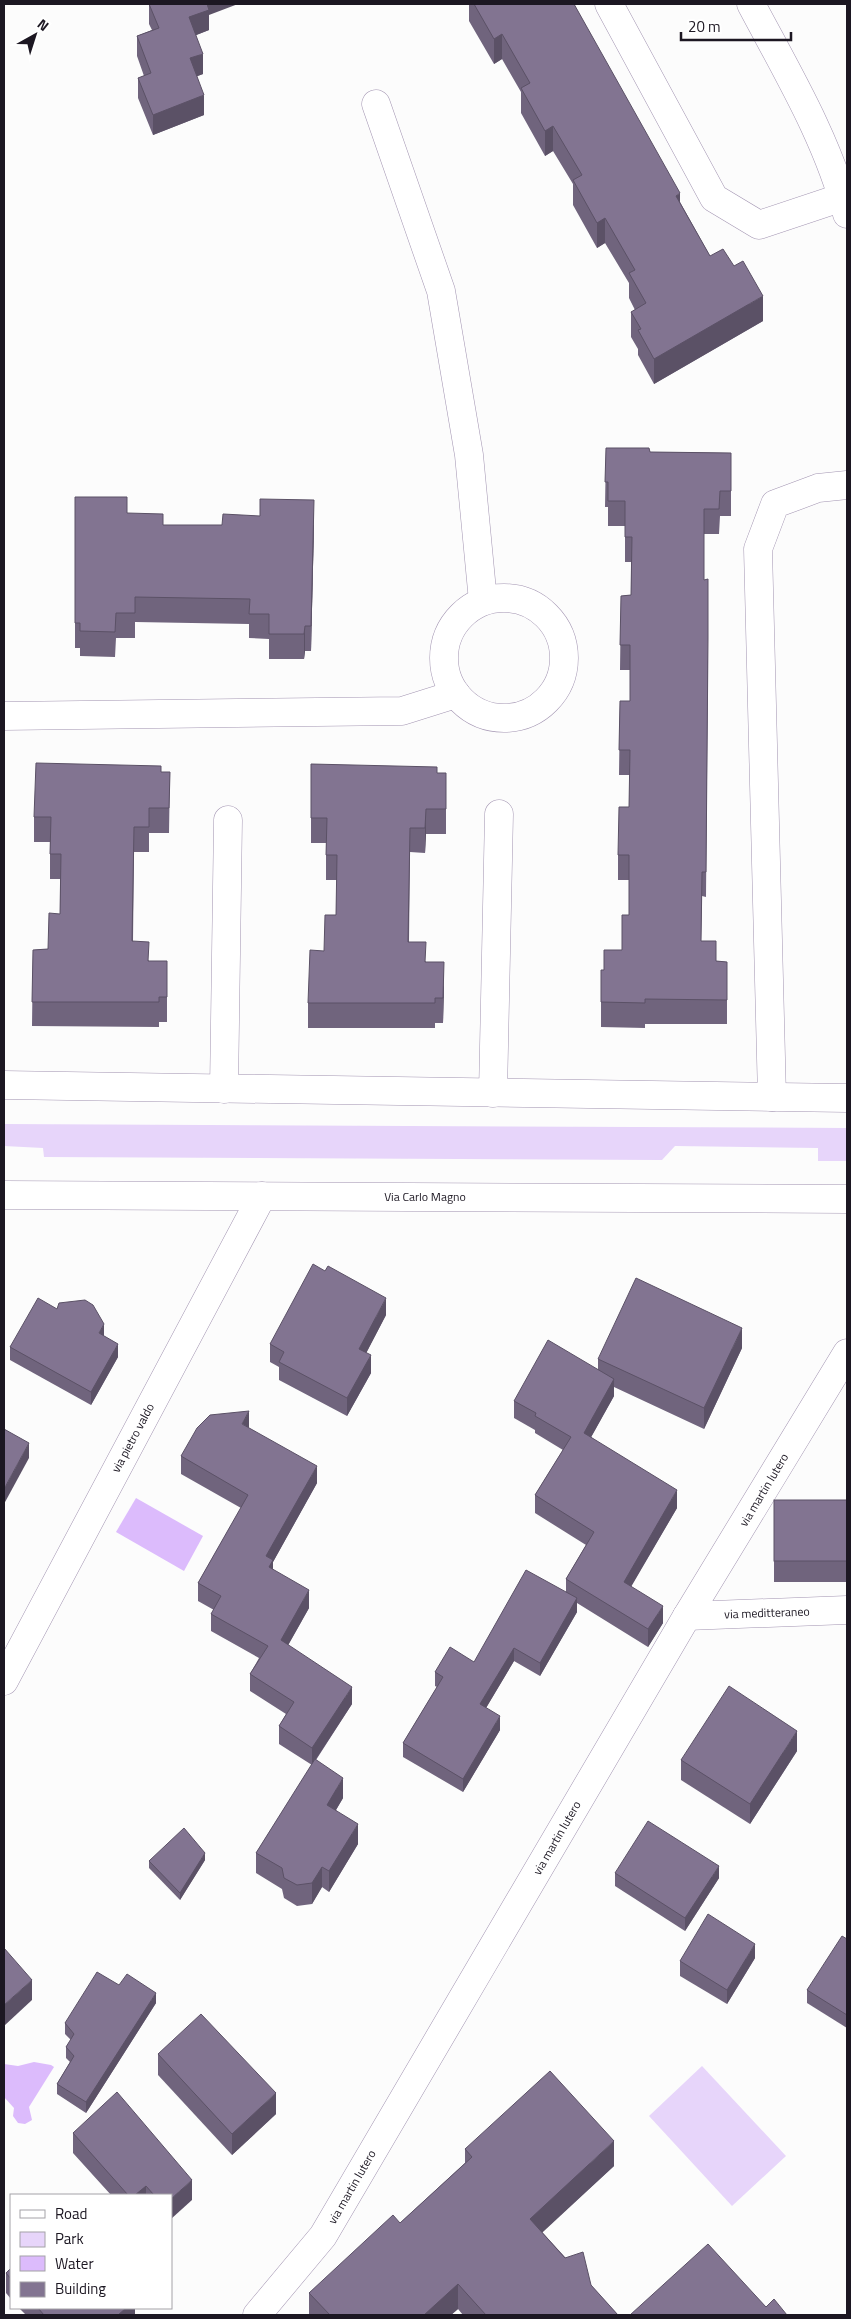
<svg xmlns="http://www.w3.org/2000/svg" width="851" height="2319" font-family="'Titillium Web',sans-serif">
  <rect width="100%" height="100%" fill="#fcfcfc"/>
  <g fill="#e7d5fa">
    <polygon points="4,1124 847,1128 847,1161 818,1161 818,1148 675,1146 662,1160 44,1157 43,1148 4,1146"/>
    <polygon points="702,2066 786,2156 732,2206 649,2116"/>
  </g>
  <g fill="#dcbbfc">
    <polygon points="136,1498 203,1536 184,1571 116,1532"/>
    <polygon points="34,2062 51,2065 54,2067 29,2107 32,2120 25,2124 18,2123 13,2116 14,2108 4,2097 4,2064 18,2066"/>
  </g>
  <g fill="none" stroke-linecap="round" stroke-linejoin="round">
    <defs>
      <g id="minor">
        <polyline points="609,4 714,198 759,225 843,197"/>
        <path d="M 751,4 C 787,72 828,140 847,214"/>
        <polyline points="376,104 441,291 469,455 483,601"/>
        <circle cx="504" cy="658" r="60"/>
        <polyline points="4,716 402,711 456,694"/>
        <polyline points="4,1085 847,1098"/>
        <polyline points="224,1089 228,820"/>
        <polyline points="493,1093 499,814"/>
        <polyline points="772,1097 758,549 775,504 818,488 847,485"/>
        <polyline points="4,1195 847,1199"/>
        <polyline points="687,1616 847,1610"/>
        <polyline points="4,1681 262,1196"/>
        <polyline points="257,2315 323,2236 687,1616 847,1353"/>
      </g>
    </defs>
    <use href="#minor" stroke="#a395b2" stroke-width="29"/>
    <use href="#minor" stroke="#fff" stroke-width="28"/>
  </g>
  <g fill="#70647d">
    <polygon points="149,4 209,15 209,30 196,35 203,74 197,76 204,115 153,135 138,98 138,78 144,76 137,56 137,36 152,30 149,24"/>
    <polygon points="469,4 574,4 680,202 710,256 763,321 654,384 638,355 638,349 631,337 631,312 635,310 629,298 629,283 605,243 597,248 573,205 573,184 553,151 545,156 521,113 521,92 502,59 494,64 469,21"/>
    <polygon points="606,448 650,452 731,453 731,516 720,516 719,534 704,534 704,580 708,662 706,897 702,896 701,941 716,961 727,962 727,1024 645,1024 645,1028 601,1027 601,970 604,970 622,950 629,915 629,880 618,880 618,855 629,807 630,775 619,775 620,701 630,701 630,670 620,670 621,596 631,595 631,562 625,562 625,526 608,526 608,507 605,507"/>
    <polygon points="75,497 163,525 314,525 311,651 305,651 304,659 269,659 269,639 249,638 249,624 135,622 135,638 116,638 115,657 80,656 80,648 75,648"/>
    <polygon points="311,764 437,773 446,798 446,834 426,834 425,853 410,852 409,942 426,962 444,987 443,1023 435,1023 435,1028 308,1028 308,1003 336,915 337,880 326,880 326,843 311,843"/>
    <polygon points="161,772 170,772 169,833 149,833 149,852 134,852 133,941 149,961 167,961 167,1022 159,1022 159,1027 32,1026 33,950 48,949 60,914 60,879 50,879 50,842 34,842 34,817"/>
    <polygon points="386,1315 366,1353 371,1373 347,1416 279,1380 279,1367 270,1362 270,1344"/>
    <polygon points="104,1336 118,1357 91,1405 10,1360 10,1347"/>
    <polygon points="742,1348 704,1429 614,1387 614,1396 591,1437 677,1508 631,1586 663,1623 648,1647 577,1603 577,1612 540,1676 514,1661 486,1708 500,1730 463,1792 403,1757 403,1743 437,1687 435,1686 435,1672 474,1662 566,1592 566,1579 586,1545 535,1513 535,1495 563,1450 535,1433 535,1430 514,1418 514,1401 598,1369 598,1359"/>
    <polygon points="249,1429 317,1483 273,1562 273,1569 309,1608 288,1645 352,1704 316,1760 343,1798 336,1810 358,1844 329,1892 322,1887 312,1904 297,1906 284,1898 282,1889 256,1873 256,1853 312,1765 279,1744 279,1726 286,1714 250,1691 250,1674 259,1658 211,1631 211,1614 214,1610 198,1601 198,1583 241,1508 181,1474 181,1456"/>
    <rect x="774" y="1500" width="73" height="82"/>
    <polygon points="797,1751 750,1824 681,1780 681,1760"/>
    <polygon points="205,1860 180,1900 149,1868 149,1861"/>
    <polygon points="615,1873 719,1878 685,1931 615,1886"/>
    <polygon points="847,1939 847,2028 807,2003 807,1990"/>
    <polygon points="755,1958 727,2004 680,1976 680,1961"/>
    <polygon points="119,1985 156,2003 86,2113 57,2094 57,2084 70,2062 66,2058 66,2047 71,2040 65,2034 65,2023"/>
    <polygon points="158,2054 276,2114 232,2155 158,2075"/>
    <polygon points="73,2133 192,2200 171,2195 111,2195 73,2153"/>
    <polygon points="465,2149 614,2166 542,2232 618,2315 463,2315 458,2309 451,2315 309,2315 309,2293 400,2223 465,2163"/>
    <polygon points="11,2268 11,2299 6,2293 6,2273"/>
    <polygon points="19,2308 135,2308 135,2315 26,2315"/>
  </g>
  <g fill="#5b5166">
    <polygon points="204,4 238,4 209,15 209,30 189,38 189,17"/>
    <polygon points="502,34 502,59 494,64 494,39"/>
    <polygon points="203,54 203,74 190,79 190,58"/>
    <polygon points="204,95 204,115 153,135 153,115"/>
    <polygon points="553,126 553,151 545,156 545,131"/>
    <polygon points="680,193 680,218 676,196"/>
    <polygon points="605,218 605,243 597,248 597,223"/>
    <polygon points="763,296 763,321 654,384 654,359"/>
    <polygon points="314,500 314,525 311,651 311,626"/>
    <polygon points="305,626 305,651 304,659 304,634"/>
    <polygon points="426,809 426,834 425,853 425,828"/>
    <polygon points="444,962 444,987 443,1023 443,998"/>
    <polygon points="386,1298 386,1315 359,1367 359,1349"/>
    <polygon points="104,1324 104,1337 99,1333"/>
    <polygon points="742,1328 742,1348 704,1429 704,1408"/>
    <polygon points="118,1344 118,1357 91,1405 91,1392"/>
    <polygon points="371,1355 371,1373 347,1416 347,1398"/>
    <polygon points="614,1379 614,1396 584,1450 584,1433"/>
    <polygon points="249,1411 249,1428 242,1424"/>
    <polygon points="29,1443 29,1458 4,1504 4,1489"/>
    <polygon points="317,1466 317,1483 273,1562 273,1578 269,1585 266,1556"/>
    <polygon points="677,1490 677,1508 624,1599 624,1582"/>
    <polygon points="309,1590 309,1608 281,1658 281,1640"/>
    <polygon points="577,1598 577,1612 540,1676 540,1663"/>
    <polygon points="663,1606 663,1623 648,1647 648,1629"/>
    <polygon points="514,1648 514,1661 480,1718 480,1704"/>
    <polygon points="352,1687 352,1704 312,1765 312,1748"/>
    <polygon points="500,1716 500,1730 463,1792 463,1779"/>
    <polygon points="797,1731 797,1751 750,1824 750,1804"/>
    <polygon points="343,1778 343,1798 327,1825 327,1805"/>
    <polygon points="358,1824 358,1844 329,1892 329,1871"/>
    <polygon points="205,1853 205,1860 180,1900 180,1893"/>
    <polygon points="719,1866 719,1878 685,1931 685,1918"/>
    <polygon points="322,1867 322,1887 312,1904 312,1883"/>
    <polygon points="755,1944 755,1958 727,2004 727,1990"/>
    <polygon points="32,1980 32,2000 4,2026 4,2005"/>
    <polygon points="156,1993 156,2003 86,2113 86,2102"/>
    <polygon points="276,2093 276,2114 232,2155 232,2134"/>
    <polygon points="614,2141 614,2166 530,2244 530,2219"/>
    <polygon points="192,2180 192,2200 171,2219 171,2199"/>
    <polygon points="146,2186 146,2195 135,2195"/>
    <polygon points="458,2284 458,2309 451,2315 424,2315"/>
    <polygon points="126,2308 135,2308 135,2315 118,2315"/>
  </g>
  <g fill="#827491" stroke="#5b5166">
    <polygon points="149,4 207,4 209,10 189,17 203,54 190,58 204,95 153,115 138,78 151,73 137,36 159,28"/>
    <polygon points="474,4 574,4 680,193 676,196 710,256 723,249 734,266 743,261 763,296 654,359 638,330 641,329 631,312 646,303 629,273 635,270 605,218 597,223 573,180 582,175 553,126 545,131 521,88 530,83 502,34 494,39"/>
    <polygon points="606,448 649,448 650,452 731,453 731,491 720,491 719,509 704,509 704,580 708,579 708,638 706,872 702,872 701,941 716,941 716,961 727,962 727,1000 645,999 645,1003 601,1002 601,970 604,970 604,950 622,950 622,915 629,915 629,855 618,855 619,807 629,807 630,750 619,750 620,701 630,701 630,645 620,645 621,596 631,595 632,537 625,537 625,501 608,501 608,482 605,482"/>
    <polygon points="75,497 127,497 127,513 163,514 163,525 222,525 223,514 260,516 260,499 314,500 311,626 305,626 304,634 269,634 269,614 249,614 250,599 135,597 135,613 116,613 115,632 80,631 80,623 75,623"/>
    <polygon points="36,763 161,766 161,772 170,772 169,808 149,808 149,827 134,827 132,941 149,942 148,961 167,961 167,997 159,997 159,1002 32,1002 33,950 48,949 49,913 60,914 61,854 50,854 51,817 34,817"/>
    <polygon points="311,764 437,767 437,773 446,773 446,809 426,809 425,828 410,828 408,942 426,942 425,962 444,962 443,998 435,998 435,1003 308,1003 310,950 324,951 325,915 336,915 337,855 326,855 327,818 311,818"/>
    <polygon points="313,1264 325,1271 328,1266 386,1298 359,1349 371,1355 347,1398 279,1362 284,1352 270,1344"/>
    <polygon points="636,1278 742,1328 704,1408 598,1359"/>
    <polygon points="38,1298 57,1309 59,1303 85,1300 93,1305 104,1324 99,1333 118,1344 91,1392 10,1347"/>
    <polygon points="548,1340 614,1379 584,1433 677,1490 624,1582 663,1606 648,1629 566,1579 594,1532 535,1495 571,1437 535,1416 536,1413 514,1401"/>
    <polygon points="249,1411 242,1424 317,1466 266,1556 273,1560 269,1567 309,1590 281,1640 352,1687 312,1748 279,1726 294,1702 250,1674 268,1646 211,1614 221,1596 198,1583 248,1495 181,1456 197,1428 210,1415"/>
    <polygon points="4,1429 29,1443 4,1489"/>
    <rect x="774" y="1500" width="73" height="61"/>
    <polygon points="526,1570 577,1598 540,1663 514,1648 480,1704 500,1716 463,1779 403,1743 443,1677 435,1672 450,1647 474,1662"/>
    <polygon points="729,1686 797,1731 750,1804 681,1760"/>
    <polygon points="315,1759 343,1778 327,1805 358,1824 329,1871 322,1867 312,1883 297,1885 284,1878 282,1868 256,1853"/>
    <polygon points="648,1821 719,1866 685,1918 615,1873"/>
    <polygon points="184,1828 205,1853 180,1893 149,1861"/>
    <polygon points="708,1914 755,1944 727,1990 680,1961"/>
    <polygon points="842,1936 847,1939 847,2015 807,1990"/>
    <polygon points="4,1948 32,1980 4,2005"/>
    <polygon points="97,1972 119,1985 127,1974 156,1993 86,2102 57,2084 74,2056 66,2047 74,2034 65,2023"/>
    <polygon points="201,2014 276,2093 232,2134 158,2054"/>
    <polygon points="550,2071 614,2141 530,2219 565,2258 583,2252 591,2285 618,2315 486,2315 458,2284 424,2315 330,2315 309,2293 393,2215 400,2223 472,2157 465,2149"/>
    <polygon points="117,2092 192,2180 171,2199 171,2195 154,2195 146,2186 135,2195 128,2195 73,2133"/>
    <polygon points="708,2244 766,2307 774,2299 787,2315 630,2315"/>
    <polygon points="11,2268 11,2279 6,2273"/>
    <polygon points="38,2308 126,2308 118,2315 44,2315"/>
  </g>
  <g text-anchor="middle" stroke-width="4.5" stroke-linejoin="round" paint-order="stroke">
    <g font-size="12" fill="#1c1722" stroke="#fff">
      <text x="425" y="1201">Via Carlo Magno</text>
      <text transform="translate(133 1438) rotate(-62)" y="4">via pietro valdo</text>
      <text transform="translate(764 1490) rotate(-59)" y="4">via martin lutero</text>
      <text transform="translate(767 1613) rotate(-2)" y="4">via meditteraneo</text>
      <text transform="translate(557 1838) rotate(-60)" y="4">via martin lutero</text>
      <text transform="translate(352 2187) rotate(-60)" y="4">via martin lutero</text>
    </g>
  </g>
  <rect width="851" height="2319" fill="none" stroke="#1c1722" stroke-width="10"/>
  <rect x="10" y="2194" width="162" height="115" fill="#ffffff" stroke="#a4a2a7"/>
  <rect x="20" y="2210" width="25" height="8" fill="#ffffff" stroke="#a4a2a7"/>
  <text x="55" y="2219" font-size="15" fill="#1c1722">Road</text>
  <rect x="20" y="2232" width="25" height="15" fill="#e7d5fa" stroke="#a4a2a7"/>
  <text x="55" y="2244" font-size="15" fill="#1c1722">Park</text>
  <rect x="20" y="2256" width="25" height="15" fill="#dcbbfc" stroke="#a4a2a7"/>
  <text x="55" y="2269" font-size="15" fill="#1c1722">Water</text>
  <rect x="20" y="2282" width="25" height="15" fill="#827491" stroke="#a4a2a7"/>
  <text x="55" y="2294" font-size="15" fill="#1c1722">Building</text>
  <g transform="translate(35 35) rotate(39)" stroke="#ffffff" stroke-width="4" paint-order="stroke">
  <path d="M0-4L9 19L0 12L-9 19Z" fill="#1c1722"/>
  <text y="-8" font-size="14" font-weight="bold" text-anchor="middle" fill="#1c1722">N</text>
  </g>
  <path d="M681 32v8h110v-8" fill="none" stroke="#1c1722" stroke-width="2.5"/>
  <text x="688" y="32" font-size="15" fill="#1c1722" stroke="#ffffff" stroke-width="4" paint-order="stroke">20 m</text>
</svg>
